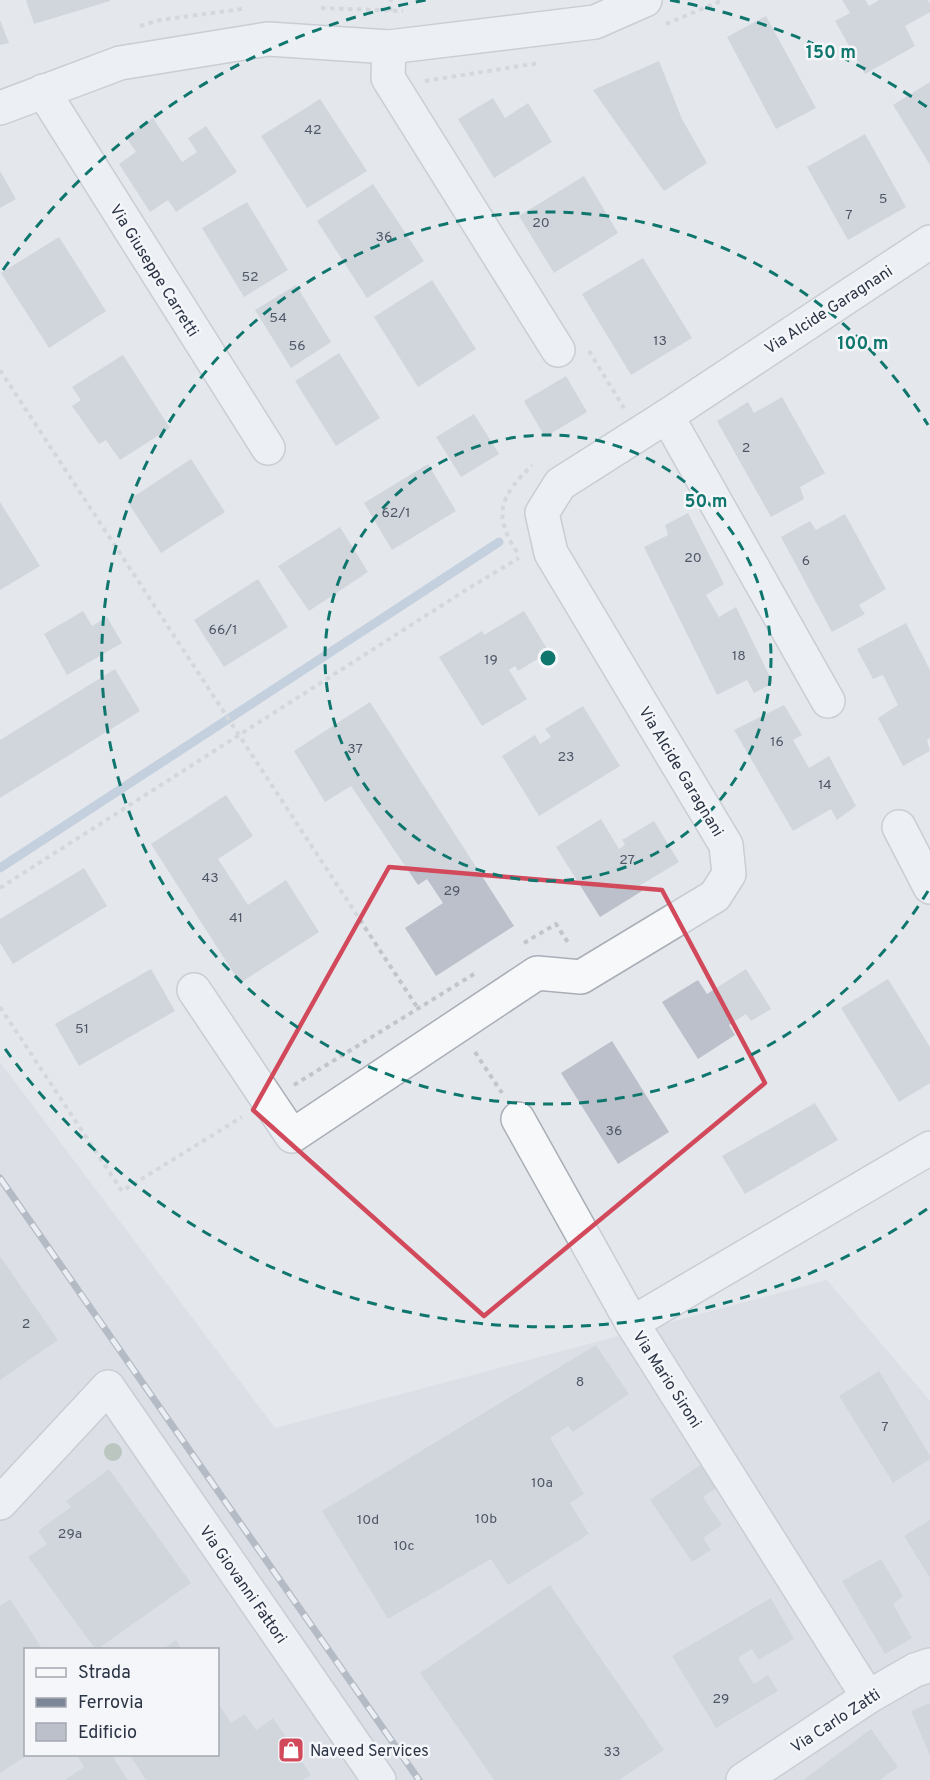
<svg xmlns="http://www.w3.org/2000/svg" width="930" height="1780" font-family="Overpass,sans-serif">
  <rect width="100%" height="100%" fill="#e4e7ec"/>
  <path fill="#d2d6de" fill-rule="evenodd" d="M 0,1062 L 275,1428 L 827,1280 L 930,1401 L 930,1780 L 0,1780 ZM 26,1650 L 218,1650 L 218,1754 L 26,1754 Z"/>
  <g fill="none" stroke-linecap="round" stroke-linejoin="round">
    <polyline stroke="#9fb4cc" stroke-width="9" points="0,868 499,542"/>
  </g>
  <g fill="#bbc0ca">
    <polygon points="26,0 110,0 110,1 34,24"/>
    <polygon points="842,0 865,0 869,6 879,0 928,0 930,4 930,12 905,26 915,46 865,74 835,21 850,13"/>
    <polygon points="766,16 816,108 776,129 727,37"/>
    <polygon points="0,20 9,43 0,45"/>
    <polygon points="659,61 682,119 707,163 664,191 593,90"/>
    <polygon points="930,82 930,165 893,105"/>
    <polygon points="493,98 505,118 528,103 552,142 494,178 458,119"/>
    <polygon points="320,99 367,171 307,208 261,136"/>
    <polygon points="153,118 182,162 197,152 188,138 206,126 237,172 176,212 168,200 150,212 119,164 136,152 126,137"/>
    <polygon points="865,134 906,207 848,240 807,167"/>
    <polygon points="0,171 16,199 0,208"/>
    <polygon points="584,176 618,233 554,273 519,216"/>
    <polygon points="373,184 424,261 367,298 317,221"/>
    <polygon points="247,202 288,270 244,297 202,228"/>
    <polygon points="59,237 106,311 49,348 1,273"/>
    <polygon points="643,258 692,338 631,375 582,294"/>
    <polygon points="432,280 476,349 418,387 374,317"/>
    <polygon points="296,285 331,342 291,368 255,310"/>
    <polygon points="339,353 380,418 336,446 295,381"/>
    <polygon points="123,355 170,428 120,460 106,440 99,444 72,406 81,400 72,387"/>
    <polygon points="566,376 587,412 545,437 524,401"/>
    <polygon points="782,397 825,473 800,487 804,499 771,517 717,421 748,402 754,413"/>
    <polygon points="474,414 499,454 461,477 436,437"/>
    <polygon points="191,459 225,512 161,553 127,501"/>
    <polygon points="428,464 456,511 392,550 364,503"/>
    <polygon points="0,502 40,566 0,590"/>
    <polygon points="688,513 724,584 706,595 719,617 736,607 773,683 754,693 747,680 717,695 644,547 668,535 665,525"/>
    <polygon points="845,514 886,589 859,605 865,614 832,632 781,537 810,521 816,530"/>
    <polygon points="340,527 368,572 309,611 278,566"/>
    <polygon points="258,579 288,627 224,667 194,620"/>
    <polygon points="83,611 92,626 107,617 122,643 67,675 44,634"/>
    <polygon points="524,611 549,652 518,671 515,666 509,670 527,699 482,726 439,657 482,631 484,635"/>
    <polygon points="906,623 930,670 930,738 927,740 930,751 903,766 878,718 898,705 883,675 873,679 857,649"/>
    <polygon points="115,669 140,711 0,798 0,740"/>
    <polygon points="370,702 514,926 436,976 405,928 443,903 427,879 418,885 351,786 325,802 294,751"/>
    <polygon points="784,705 802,735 793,740 809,768 829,756 856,806 837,820 831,809 793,831 734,730"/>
    <polygon points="583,706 620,766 539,816 502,756 535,735 540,744 551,737 545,729"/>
    <polygon points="226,795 253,836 218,859 248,905 286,880 319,932 240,983 151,844"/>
    <polygon points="601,819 619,849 625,845 622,840 654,821 679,862 639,886 642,891 600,917 556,847"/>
    <polygon points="84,868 107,906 13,964 0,943 0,919"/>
    <polygon points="151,969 175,1011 79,1066 55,1024"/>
    <polygon points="746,969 771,1009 751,1021 746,1014 729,1025 735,1035 698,1059 662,1002 698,980 707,994"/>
    <polygon points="888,979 930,1047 930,1083 899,1102 841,1008"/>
    <polygon points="612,1041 669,1132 618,1164 561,1073"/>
    <polygon points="815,1103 838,1140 745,1194 722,1156"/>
    <polygon points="0,1256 58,1340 0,1380"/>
    <polygon points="596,1345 629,1394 573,1432 568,1426 550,1438 584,1494 570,1503 589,1534 508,1585 491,1559 388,1619 322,1511"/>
    <polygon points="879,1371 930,1456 930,1459 893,1483 839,1396"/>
    <polygon points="706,1461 722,1484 703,1497 722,1525 703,1538 711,1550 692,1562 650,1500"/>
    <polygon points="109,1469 191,1583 96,1650 28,1557 47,1544 38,1531 71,1507 66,1501"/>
    <polygon points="930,1520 930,1578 904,1536"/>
    <polygon points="881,1559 903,1596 893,1604 912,1638 885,1654 842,1581"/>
    <polygon points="550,1585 664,1750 619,1780 494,1780 420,1673"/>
    <polygon points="771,1598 794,1639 758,1660 752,1649 738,1658 754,1684 768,1675 778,1691 716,1728 672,1656"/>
    <polygon points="10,1599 43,1650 26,1650 26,1756 0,1773 0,1606"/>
    <polygon points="176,1640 182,1650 162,1650"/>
    <polygon points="218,1703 231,1723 245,1714 256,1730 273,1718 311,1775 303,1780 146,1780 129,1754 218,1754"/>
    <polygon points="930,1703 930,1756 911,1711"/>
    <polygon points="871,1729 898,1767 880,1780 803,1780"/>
    <polygon points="76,1754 111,1754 128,1780 65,1780 84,1767"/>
  </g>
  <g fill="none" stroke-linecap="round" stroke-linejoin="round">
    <defs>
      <g id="minor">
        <polyline points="389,47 388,78 558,350"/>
        <polyline points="43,91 268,448"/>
        <polyline points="0,108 120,63 268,39 389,47 595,22 645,0"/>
        <polyline points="828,701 667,416 930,242"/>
        <polyline points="899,827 930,887"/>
        <polyline points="194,990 292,1136 537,973 581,977 715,896 729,874 726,845 551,553 542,513 560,484 667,416"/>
        <polyline points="518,1119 632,1323"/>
        <polyline points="0,1503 108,1387 379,1780"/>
        <polyline points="868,1697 632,1323 930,1148"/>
        <polyline points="743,1780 868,1697 915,1670 930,1665"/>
      </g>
    </defs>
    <use href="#minor" stroke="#a9aeb7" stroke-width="36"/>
    <g stroke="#c2c5cb" stroke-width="4" stroke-dasharray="4.5 4.5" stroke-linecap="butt">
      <polyline points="321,8 403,11"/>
      <polyline points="390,11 391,0"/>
      <polyline points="666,24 723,0"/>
      <polyline points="140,26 160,20 242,9"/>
      <polyline points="425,81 539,63"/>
      <polyline points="589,351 624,408"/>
      <polyline points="0,370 419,1010"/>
      <path d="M 517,552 C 491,513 502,495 532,465"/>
      <polyline points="0,888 469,588 519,558"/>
      <polyline points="524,943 556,924 569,944"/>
      <polyline points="0,1007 122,1191 242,1117"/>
      <polyline points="475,1052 502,1093"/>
      <polyline points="294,1085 474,974"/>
    </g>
    <use href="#minor" stroke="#f7f8fa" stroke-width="33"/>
    <defs>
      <polyline id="rail" points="0,1178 419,1780"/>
    </defs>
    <use href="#rail" stroke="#7d8696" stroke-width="7"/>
    <use href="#rail" stroke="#f4f6f9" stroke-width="4.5" stroke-dasharray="14" stroke-linecap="butt"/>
  </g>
  <circle fill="#899d89" cx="113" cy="1452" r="9"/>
  <path d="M0 0H930V1780H0ZM 389,867 L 662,890 L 765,1083 L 484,1316 L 253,1110 Z" fill="#e4e7ec" fill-opacity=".55" fill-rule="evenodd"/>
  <path fill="none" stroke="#d1495b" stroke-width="4.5" stroke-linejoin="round" d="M 389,867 L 662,890 L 765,1083 L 484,1316 L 253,1110 Z"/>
  <g fill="none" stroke="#0f766e" stroke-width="3" stroke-dasharray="10 8">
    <circle cx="548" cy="658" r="223"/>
    <path d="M928 891A446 446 0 1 1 928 425"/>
    <path d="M927 1209A669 669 0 0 1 3 1046M3 270A669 669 0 0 1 426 0M670 0A669 669 0 0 1 927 107"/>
  </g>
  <defs>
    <symbol id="shop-square" viewBox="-11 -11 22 22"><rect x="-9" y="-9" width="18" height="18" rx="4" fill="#d1495b" stroke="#f4f6f9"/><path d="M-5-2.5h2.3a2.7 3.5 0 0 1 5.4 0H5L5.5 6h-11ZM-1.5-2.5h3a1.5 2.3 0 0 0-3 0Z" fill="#fff"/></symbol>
  </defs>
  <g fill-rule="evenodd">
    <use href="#shop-square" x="276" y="1735" width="30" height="30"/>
  </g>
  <g text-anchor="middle" stroke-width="5" stroke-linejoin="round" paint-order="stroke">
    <g font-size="14" fill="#4f5766">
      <text x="313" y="134">42</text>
      <text x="883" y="203">5</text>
      <text x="849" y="219">7</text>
      <text x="541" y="227">20</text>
      <text x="384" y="241">36</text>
      <text x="250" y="281">52</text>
      <text x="278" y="322">54</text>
      <text x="660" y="345">13</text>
      <text x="297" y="350">56</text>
      <text x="746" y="452">2</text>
      <text x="396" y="517">62/1</text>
      <text x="693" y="562">20</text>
      <text x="806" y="565">6</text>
      <text x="223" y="634">66/1</text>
      <text x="739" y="660">18</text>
      <text x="491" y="664">19</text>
      <text x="777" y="746">16</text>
      <text x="355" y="753">37</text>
      <text x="566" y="761">23</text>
      <text x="825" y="789">14</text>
      <text x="627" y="864">27</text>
      <text x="210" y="882">43</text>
      <text x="452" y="895">29</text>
      <text x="236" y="922">41</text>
      <text x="82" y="1033">51</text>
      <text x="614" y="1135">36</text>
      <text x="26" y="1328">2</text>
      <text x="580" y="1386">8</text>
      <text x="885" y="1431">7</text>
      <text x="542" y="1487">10a</text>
      <text x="486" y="1523">10b</text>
      <text x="368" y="1524">10d</text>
      <text x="70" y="1538">29a</text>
      <text x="404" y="1550">10c</text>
      <text x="721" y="1703">29</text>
      <text x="612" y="1756">33</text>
    </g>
    <g font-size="16" fill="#2b3445" stroke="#f4f6f9">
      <text transform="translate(155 270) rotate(58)" y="6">Via Giuseppe Carretti</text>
      <text transform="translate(828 309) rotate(-33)" y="6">Via Alcide Garagnani</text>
      <text transform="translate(682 771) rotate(59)" y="6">Via Alcide Garagnani</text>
      <text transform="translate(668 1379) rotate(57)" y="6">Via Mario Sironi</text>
      <text transform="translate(244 1584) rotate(55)" y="6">Via Giovanni Fattori</text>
      <text transform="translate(835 1720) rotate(-33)" y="6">Via Carlo Zatti</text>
    </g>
    <g font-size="16" fill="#2b3445" stroke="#f4f6f9" text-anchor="start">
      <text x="310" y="1756">Naveed Services</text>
    </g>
  </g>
  <circle cx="548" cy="658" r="9" fill="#0f766e" stroke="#f4f6f9" stroke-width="3"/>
  <g font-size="18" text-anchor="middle" font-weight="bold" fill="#0f766e" stroke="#f4f6f9" stroke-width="5" stroke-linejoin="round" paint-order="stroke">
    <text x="831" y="58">150 m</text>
    <text x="863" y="349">100 m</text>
    <text x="706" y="507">50 m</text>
  </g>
  <rect x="24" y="1648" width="195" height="108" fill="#f4f6f9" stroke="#a4a8b1" stroke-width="1.5"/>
  <rect x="36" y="1668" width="30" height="9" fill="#f7f8fa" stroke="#a4a8b1" stroke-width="1.5"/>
  <text x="78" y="1678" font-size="18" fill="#2b3445">Strada</text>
  <rect x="36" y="1698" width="30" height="9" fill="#7d8696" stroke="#a4a8b1" stroke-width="1.5"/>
  <text x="78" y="1708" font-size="18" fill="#2b3445">Ferrovia</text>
  <rect x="36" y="1723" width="30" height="18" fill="#bbc0ca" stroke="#a4a8b1" stroke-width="1.5"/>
  <text x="78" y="1738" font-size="18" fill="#2b3445">Edificio</text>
</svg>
